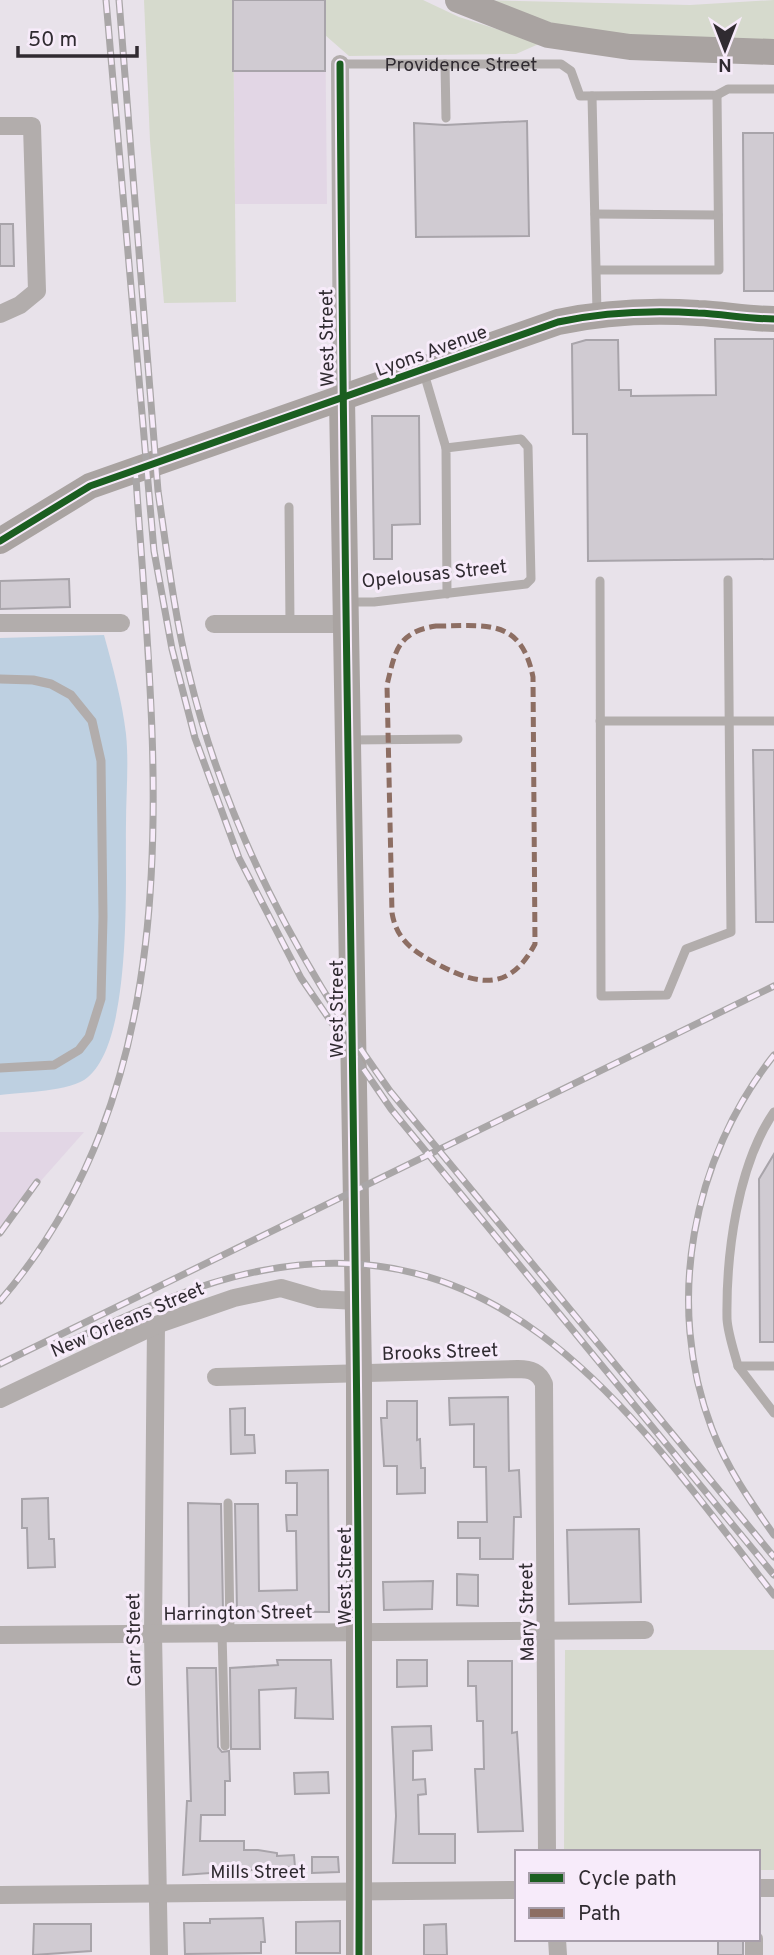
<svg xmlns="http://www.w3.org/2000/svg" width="774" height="1955" font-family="Overpass,sans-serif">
  <rect width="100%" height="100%" fill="#e8e2ea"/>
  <g fill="#e2d6e5">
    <polygon points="233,0 325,0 327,204 235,204"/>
    <polygon points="0,1132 84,1132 0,1227"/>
  </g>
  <g fill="#d6dacd">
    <polygon points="144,0 233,0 236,302 164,303 150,141"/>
    <polygon points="325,0 423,0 459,17 541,43 516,54 349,56 325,35"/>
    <polygon points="477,0 690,5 774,0 774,43 646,38 559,25"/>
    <polygon points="565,1650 774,1650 774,1870 758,1870 758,1852 564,1852"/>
  </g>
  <path fill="#bed0e1" d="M 104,635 C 113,668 122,700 126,734 C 129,763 126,795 126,824 C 125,882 133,1039 88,1077 C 71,1092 22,1092 0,1095 L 0,638 Z"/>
  <g fill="#d0cbd2" stroke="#a8a4aa" stroke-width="2">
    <rect x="233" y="0" width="92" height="71"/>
    <polygon points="527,121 529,236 416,237 414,123 445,125"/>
    <polygon points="743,133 774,133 774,291 744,291"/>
    <polygon points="0,224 13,224 14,266 0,266"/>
    <polygon points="715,339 774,339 774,559 588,561 587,434 573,434 572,344 586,340 618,340 619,390 631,390 631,396 716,395"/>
    <polygon points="372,416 419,416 420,524 392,525 392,559 374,559"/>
    <polygon points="69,579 70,607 0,609 0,581"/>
    <polygon points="753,750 774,750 774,922 756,922"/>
    <polygon points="774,1154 774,1342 760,1342 759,1179"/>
    <polygon points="508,1397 509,1471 519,1470 521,1517 514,1517 513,1559 480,1559 480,1538 458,1538 458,1522 487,1522 486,1467 474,1467 474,1424 450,1425 449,1398"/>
    <polygon points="387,1401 417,1401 417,1440 420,1439 421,1468 425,1468 425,1493 397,1494 397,1466 384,1466 381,1418 387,1418"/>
    <polygon points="245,1408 245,1435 254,1435 255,1453 231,1454 230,1409"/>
    <polygon points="328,1470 329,1612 237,1611 235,1504 258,1504 259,1591 297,1590 296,1531 287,1531 286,1515 297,1515 297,1483 286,1483 286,1471"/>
    <polygon points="48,1498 49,1539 54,1539 55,1567 28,1568 27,1528 22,1528 22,1499"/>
    <polygon points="188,1503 221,1504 223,1611 189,1612"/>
    <polygon points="639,1529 641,1602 569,1604 567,1530"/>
    <polygon points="457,1574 478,1575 478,1606 457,1605"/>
    <polygon points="433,1581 432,1609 384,1610 383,1582"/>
    <polygon points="277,1660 331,1660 333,1719 295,1718 296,1688 259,1690 260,1749 231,1749 230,1668 278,1665"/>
    <polygon points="397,1660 427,1660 427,1686 397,1687"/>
    <polygon points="468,1661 512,1661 512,1733 517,1732 523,1831 478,1832 475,1769 484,1769 483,1721 477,1721 476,1686 468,1686"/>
    <polygon points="187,1668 216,1668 218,1747 222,1752 229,1751 230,1781 225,1781 225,1815 201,1815 200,1841 244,1841 244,1850 258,1850 277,1853 277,1856 294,1855 295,1867 183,1875 187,1801 191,1801"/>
    <polygon points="431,1726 432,1750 413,1751 413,1780 425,1779 426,1794 418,1795 419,1834 455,1834 455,1863 393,1863 396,1816 392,1727"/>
    <polygon points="328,1772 329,1793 295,1794 294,1773"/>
    <polygon points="312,1857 338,1857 339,1872 312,1873"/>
    <polygon points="263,1918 265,1942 261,1942 261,1953 185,1954 184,1923 210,1923 210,1919"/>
    <polygon points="340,1921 340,1953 296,1953 296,1922"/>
    <polygon points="34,1924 91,1924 91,1951 33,1955"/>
    <polygon points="446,1924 447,1955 424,1955 424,1925"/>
    <rect x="718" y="1939" width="25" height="16"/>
  </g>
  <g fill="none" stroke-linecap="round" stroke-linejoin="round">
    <g stroke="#b2adac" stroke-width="9">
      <path id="s1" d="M 340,64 L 561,64 L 571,71 L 580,96 L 717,95 L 728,89 L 774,89"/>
      <polyline points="445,64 446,118"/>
      <polyline points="592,96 597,312"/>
      <polyline points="595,214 718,215"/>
      <polyline points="597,270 719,270 717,95"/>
      <polyline points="423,370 446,448"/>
      <polyline points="289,507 290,624"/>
      <polyline points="600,581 601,996 667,995 686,949 731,932 728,580"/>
      <polyline points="347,602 374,602 526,584 531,579 528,447 521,439 446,448 447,594"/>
      <polyline points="0,679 33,680 51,684 71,695 92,721 101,761 103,917 101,999 89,1037 79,1050 54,1065 0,1068"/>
      <polyline points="600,721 774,721"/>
      <polyline points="350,740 458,739"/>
      <path d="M 774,1112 C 737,1166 726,1255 727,1319 C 728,1334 734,1351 738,1366 L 774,1366"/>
      <polyline points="738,1366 774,1413"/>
      <polyline points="228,1503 230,1633"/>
      <polyline points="222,1633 225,1746"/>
    </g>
    <g stroke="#b2adac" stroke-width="18">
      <polyline points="340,64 342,399"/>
      <polyline points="0,126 32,126 37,291 20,305 0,314"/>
      <polyline points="0,623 121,623"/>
      <polyline points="214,624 346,624"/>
      <polyline points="156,1325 153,1634 159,1955"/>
      <path d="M 216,1377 L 518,1369 C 531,1369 539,1372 544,1384 L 547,1852"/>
      <polyline points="0,1399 156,1325 234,1298 281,1288 319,1299 357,1301"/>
      <polyline points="0,1635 645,1630"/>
      <polyline points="758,1888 774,1888"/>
      <polyline points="0,1895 517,1890"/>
      <polyline points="557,1939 558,1955"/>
      <polyline points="754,1939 754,1955"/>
    </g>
    <g stroke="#a9a3a1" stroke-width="26">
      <polyline points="458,0 548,35 630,47 774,52"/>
      <polyline points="342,399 359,1374 359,1955"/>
      <path d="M 0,541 L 90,486 L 558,322 C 605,312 651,310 698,313 C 723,314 749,319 774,319"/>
    </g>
    <defs>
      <g id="rail">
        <polyline points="106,0 154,551 172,649 195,738 239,858 301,978 391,1109 774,1575"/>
        <path d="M 119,0 L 158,491 C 167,552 174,613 189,674 C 226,827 299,964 390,1091 L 774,1557"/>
        <path d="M 774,1055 C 692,1158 664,1304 712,1429 C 727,1468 750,1501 774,1535"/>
        <polyline points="0,1233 37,1182"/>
        <path d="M 0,1301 C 201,1067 153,746 135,463"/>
        <path d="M 66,1343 C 129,1315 192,1284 260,1271 C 510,1221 640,1424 774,1595"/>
        <polyline points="0,1364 774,986"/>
      </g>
    </defs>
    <use href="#rail" stroke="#a9a6a7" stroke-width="7"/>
    <use href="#rail" stroke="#f7ebfa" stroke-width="4.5" stroke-dasharray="13" stroke-linecap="butt"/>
    <path stroke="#8d6e63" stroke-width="5" stroke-dasharray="10 5" stroke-linecap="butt" d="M 436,626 C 485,626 521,617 533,677 L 535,944 C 511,989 482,987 441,966 C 416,953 397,942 392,913 L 387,685 C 395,652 397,632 436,626 Z"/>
    <defs>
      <g id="cycleway">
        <path d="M 340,64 C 344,694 361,1324 359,1955"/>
        <path d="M 0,541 L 90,486 L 558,322 C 605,312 651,310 698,313 C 723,314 749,319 774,319"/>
      </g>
    </defs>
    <use href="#cycleway" stroke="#f7ebfa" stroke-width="11"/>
    <use href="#cycleway" stroke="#1b5e20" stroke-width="7"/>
  </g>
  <g text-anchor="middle" stroke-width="6" stroke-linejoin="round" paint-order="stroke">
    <g font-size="19" fill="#302b31" stroke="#f7ebfa">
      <text dy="7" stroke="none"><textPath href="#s1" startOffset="121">Providence Street</textPath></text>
      <text transform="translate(326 338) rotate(-91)" y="7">West Street</text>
      <text transform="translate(431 350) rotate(-20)" y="7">Lyons Avenue</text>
      <text transform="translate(434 573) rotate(-6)" y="7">Opelousas Street</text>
      <text transform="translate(336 1009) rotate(-90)" y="7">West Street</text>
      <text transform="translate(127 1319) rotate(-23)" y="7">New Orleans Street</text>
      <text transform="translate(440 1351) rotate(-2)" y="7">Brooks Street</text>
      <text transform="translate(344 1576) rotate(-90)" y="7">West Street</text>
      <text transform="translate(238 1612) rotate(-1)" y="7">Harrington Street</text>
      <text transform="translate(526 1612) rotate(-91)" y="7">Mary Street</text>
      <text transform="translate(133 1640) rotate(-91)" y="7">Carr Street</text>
      <text x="258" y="1878">Mills Street</text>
    </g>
  </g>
  <rect x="515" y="1850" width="245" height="91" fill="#f7ebfa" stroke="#a79eaa" stroke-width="2"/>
  <rect x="529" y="1873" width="35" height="10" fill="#1b5e20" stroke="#a79eaa" stroke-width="2"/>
  <text x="578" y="1885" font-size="21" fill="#302b31">Cycle path</text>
  <rect x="529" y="1908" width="35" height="10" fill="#8d6e63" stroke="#a79eaa" stroke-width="2"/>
  <text x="578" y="1920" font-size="21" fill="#302b31">Path</text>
  <g transform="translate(725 49) rotate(180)" stroke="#f7ebfa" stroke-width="5" paint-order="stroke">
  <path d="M0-5L12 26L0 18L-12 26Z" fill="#302b31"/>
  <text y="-10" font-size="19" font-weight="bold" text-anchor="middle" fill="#302b31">N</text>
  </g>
  <path d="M18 46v10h119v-10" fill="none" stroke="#302b31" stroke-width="3.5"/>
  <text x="28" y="46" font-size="21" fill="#302b31" stroke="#f7ebfa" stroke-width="5" paint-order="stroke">50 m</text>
</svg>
